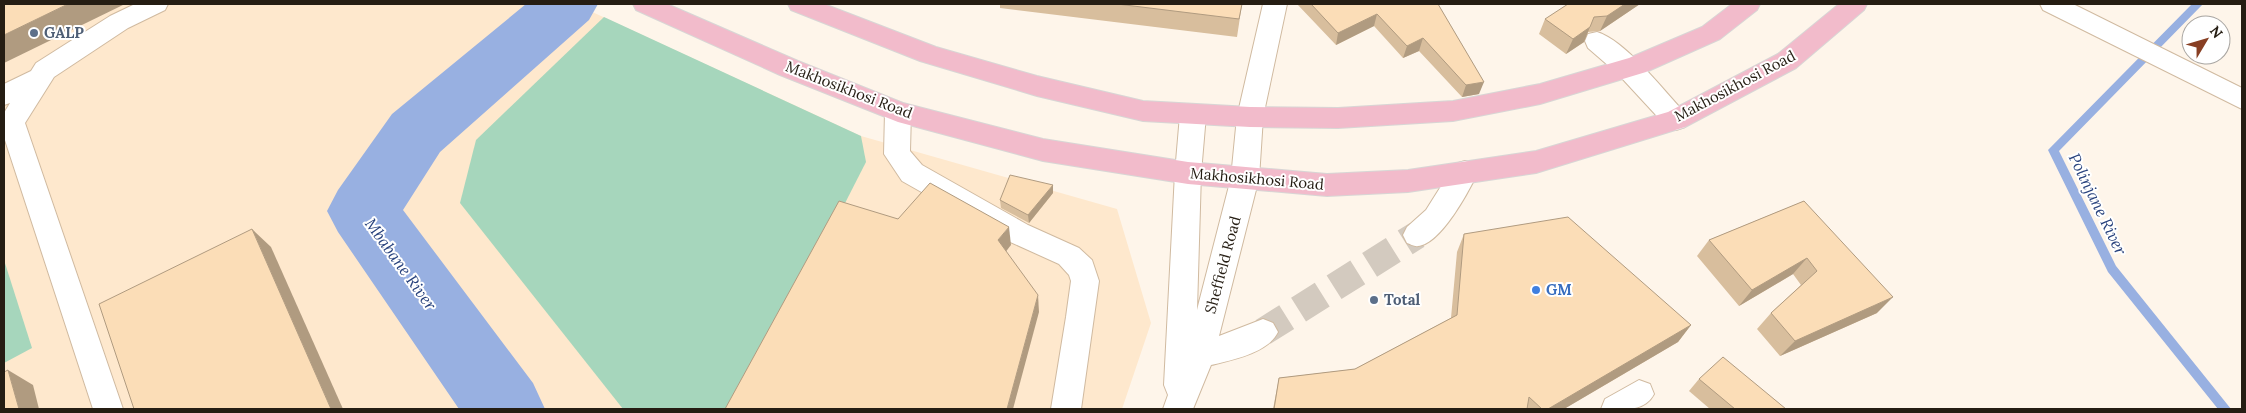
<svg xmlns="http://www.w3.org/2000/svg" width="2246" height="413" font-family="Lora,serif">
  <rect width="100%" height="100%" fill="#fef5ea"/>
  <polygon fill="#fee8cd" points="4,4 575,4 861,136 1117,209 1151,323 1122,409 4,409"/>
  <g fill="#a6d6bc">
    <polygon points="604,17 861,136 866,162 740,409 623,409 460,203 476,140"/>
    <polygon points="4,260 32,348 4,363"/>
  </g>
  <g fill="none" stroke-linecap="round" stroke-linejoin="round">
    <polygon fill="#98b0e1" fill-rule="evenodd" points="2192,4 2203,4 2059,151 2116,266 2231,409 2218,409 2108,272 2048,150"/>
    <polygon fill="#98b0e1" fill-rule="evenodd" points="526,4 598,4 589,20 440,152 403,210 533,383 545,409 459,409 338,232 327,211 338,190 392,114"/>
    <polyline stroke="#d3cabf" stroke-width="28" stroke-dasharray="28 14" stroke-linecap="butt" points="1263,332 1417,235"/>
    <defs>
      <g id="minor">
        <polygon points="135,4 168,4 165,10 128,28 54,77 25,123 123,409 93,409 4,137 4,113 10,103 4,105 4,84 31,71 36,63 110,16"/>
        <path d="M 1263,4 L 1287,4 L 1263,117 L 1259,178 L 1219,336 L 1263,319 L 1273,323 L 1278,332 C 1268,353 1232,360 1211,365 L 1193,409 L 1163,409 L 1168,395 L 1164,385 L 1175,173 L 1180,115 L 1184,108 L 1193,105 L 1202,108 L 1206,115 L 1201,173 L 1197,310 L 1231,178 L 1237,117 Z"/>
        <polygon points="2040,4 2073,4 2242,88 2242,109 2043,10"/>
        <path d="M 1597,32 C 1625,40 1664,91 1685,113 L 1689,120 L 1685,127 L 1676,130 L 1667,127 L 1618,74 L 1588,48 L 1585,41 L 1588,34 Z"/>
        <polygon points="898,102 907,105 911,112 910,151 922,165 1028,225 1079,248 1092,260 1099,281 1081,409 1051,409 1066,317 1071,281 1069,275 1059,264 1008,241 902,181 884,154 885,112 889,105"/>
        <path d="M 1465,161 L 1475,164 L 1478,172 C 1469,191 1441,244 1418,246 C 1415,247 1410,244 1407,243 L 1403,235 L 1407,227 L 1426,210 L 1455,164 Z"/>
        <path d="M 1639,380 L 1650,384 L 1654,394 C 1644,413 1622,409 1601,409 L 1605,399 Z"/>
      </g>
      <g id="major">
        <polygon points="633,4 667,4 798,61 903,103 1043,139 1188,162 1327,174 1408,170 1536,151 1668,112 1778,54 1839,4 1867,4 1864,10 1796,68 1685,127 1536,173 1408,192 1327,196 1188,184 1043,161 898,122 780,75 636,10"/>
        <polygon points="788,4 824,4 936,47 1037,76 1143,101 1250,107 1338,108 1453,101 1540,84 1629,58 1702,27 1732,4 1760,4 1757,10 1720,39 1646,72 1540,104 1453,121 1338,128 1250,127 1143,121 1037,96 920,61 791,10"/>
      </g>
    </defs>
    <use href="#minor" stroke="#d0baa0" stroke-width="2"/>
    <use href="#major" stroke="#d8d6d5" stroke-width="2"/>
    <use href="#minor" fill="#fff" fill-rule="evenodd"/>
    <use href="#major" fill="#f2bbcb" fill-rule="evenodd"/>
  </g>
  <g fill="#d8be9d">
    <polygon points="1000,4 1242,4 1237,37 1000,8"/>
    <polygon points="1297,4 1438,4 1479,94 1462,97 1419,51 1403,58 1374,26 1336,45"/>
    <polygon points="1640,4 1600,31 1588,32 1584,42 1566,54 1539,34 1545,19"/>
    <polygon points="1053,193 1029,223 1001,208 1000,200"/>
    <polygon points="1804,201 1877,313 1780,356 1757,329 1771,313 1801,285 1793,274 1739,306 1697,256 1709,240"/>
    <polygon points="1464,234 1691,325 1678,342 1564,409 1273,409 1279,378 1355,369 1451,318 1457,252"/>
    <polygon points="1699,379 1786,409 1710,409 1689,391"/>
  </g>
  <g fill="#b09b80">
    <polygon points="68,4 125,4 4,63 4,35"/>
    <polygon points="1625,4 1640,4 1600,31 1607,16"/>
    <polygon points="1377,14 1374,26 1336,45 1338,33"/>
    <polygon points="1590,27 1584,42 1566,54 1573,39"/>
    <polygon points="1423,38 1419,51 1403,58 1407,46"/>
    <polygon points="1484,82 1479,94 1462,97 1466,85"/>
    <polygon points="1053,185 1053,193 1029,223 1028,215"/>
    <polygon points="1009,227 1011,245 1001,258 998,240"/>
    <polygon points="252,229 271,247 343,409 331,409"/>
    <polygon points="1807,258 1793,274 1739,306 1752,290"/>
    <polygon points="1038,295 1039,312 1013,409 1007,409"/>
    <polygon points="1893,297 1877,313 1780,356 1795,341"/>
    <polygon points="1691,325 1678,342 1564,409 1548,409"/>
    <polygon points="8,370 33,385 39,409 19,409"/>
  </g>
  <g fill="#fbddb7" stroke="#b09b80">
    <polygon points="4,4 68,4 4,35"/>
    <polygon points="1117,4 1242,4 1239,19"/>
    <polygon points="1311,4 1438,4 1484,82 1466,85 1423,38 1407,46 1377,14 1338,33"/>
    <polygon points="1568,4 1625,4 1607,16 1594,17 1590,27 1573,39 1545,19"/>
    <polygon points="1010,175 1053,185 1028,215 1000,200"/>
    <polygon points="930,183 1009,227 998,240 1038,295 1007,409 725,409 839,201 898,219"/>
    <polygon points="1804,201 1893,297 1795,341 1771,313 1817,271 1807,258 1752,290 1709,240"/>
    <polygon points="1568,217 1691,325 1548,409 1542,409 1529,397 1527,409 1274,409 1279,378 1355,369 1457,315 1464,234"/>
    <polygon points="252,229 331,409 134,409 99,304"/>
    <polygon points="1723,357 1786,409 1735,409 1699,379"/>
    <polygon points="8,370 19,409 4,409 4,372"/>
  </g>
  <g fill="#5c6f8a" stroke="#fff" stroke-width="2">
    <circle cx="34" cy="33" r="5"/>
    <circle cx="1374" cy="300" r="5"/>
  </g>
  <circle fill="#3f7fe0" stroke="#fff" stroke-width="2" cx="1536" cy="290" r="5"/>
  <g text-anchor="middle" stroke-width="4" stroke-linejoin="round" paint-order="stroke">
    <g font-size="15" font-weight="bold" fill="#4e5e75" stroke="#fff" text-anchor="start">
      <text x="44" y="38">GALP</text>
      <text x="1384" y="305">Total</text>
    </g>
    <g font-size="15" fill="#251d13" stroke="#fff">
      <text transform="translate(1735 86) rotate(-28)" y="5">Makhosikhosi Road</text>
      <text transform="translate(849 90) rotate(21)" y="5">Makhosikhosi Road</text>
      <text transform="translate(1257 179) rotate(5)" y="5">Makhosikhosi Road</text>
      <text transform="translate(1223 265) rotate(-75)" y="5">Sheffield Road</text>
    </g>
    <g font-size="15" font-weight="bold" fill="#366cbe" stroke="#fff" text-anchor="start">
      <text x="1546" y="295">GM</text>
    </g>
    <g font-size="16" font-style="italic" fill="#28427d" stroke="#fff">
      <text transform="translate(2098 204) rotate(64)" y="6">Polinjane River</text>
      <text transform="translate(401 264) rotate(54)" y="6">Mbabane River</text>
    </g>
  </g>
  <rect width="2246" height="413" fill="none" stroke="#251d13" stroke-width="10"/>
  <g transform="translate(2206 40) rotate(52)"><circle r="24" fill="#ffffff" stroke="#a8a5a1"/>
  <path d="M0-4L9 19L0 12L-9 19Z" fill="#883f23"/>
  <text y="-8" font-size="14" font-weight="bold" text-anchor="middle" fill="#251d13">N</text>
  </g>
</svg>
